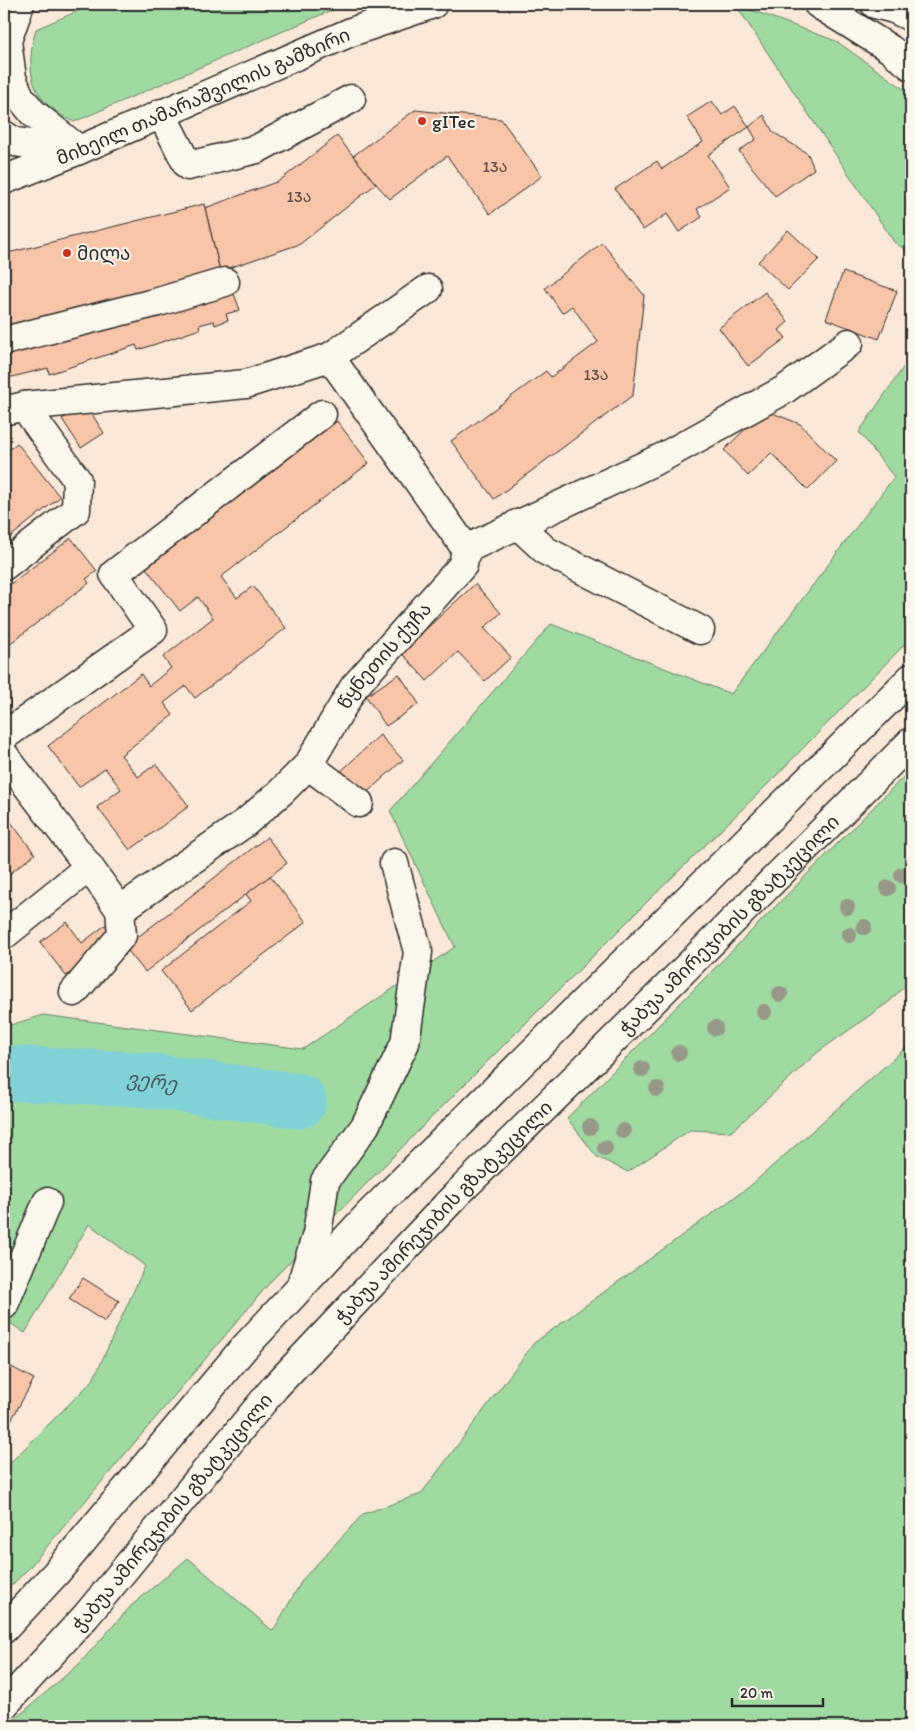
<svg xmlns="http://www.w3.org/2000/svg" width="915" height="1730" font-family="Itim,'Noto Sans Georgian',sans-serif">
  <rect width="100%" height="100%" fill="#fae8d8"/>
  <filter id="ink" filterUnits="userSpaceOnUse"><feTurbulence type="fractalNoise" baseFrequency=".02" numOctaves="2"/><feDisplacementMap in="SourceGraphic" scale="10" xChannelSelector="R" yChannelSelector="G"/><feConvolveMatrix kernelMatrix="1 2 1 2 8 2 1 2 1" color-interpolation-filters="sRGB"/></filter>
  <g filter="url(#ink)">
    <g fill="#9fdaa0" stroke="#658266">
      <path d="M 94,4 L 346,4 L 74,122 C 31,102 24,73 36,29 Z"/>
      <polygon points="735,4 836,41 911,94 911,254 894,242"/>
      <polygon points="911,356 911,638 766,786 649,900 429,1120 272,1280 28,1569 4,1593 4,1469 93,1380 145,1266 89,1224 25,1333 4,1319 4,1091 297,1116 300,1086 4,1056 4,1027 43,1015 303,1049 455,947 390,811 551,624 731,694 894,477 859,432"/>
      <polygon points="911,769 911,979 890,1001 818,1052 731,1132 690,1130 628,1172 597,1157 567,1118"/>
      <polygon points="911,1043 911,1726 7,1726 79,1664 131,1606 188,1558 273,1631 303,1579 363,1514 421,1494 534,1343 750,1186"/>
    </g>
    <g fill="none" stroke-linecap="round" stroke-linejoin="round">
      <path stroke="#81d2d7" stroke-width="55" id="s1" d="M 4,1073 L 138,1079 L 299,1101"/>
    </g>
    <g fill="#f9c5a9" stroke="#2b2b2b">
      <polygon points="712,101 722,115 735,106 749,127 708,155 730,187 697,209 702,217 679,232 667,214 643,230 615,189 657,161 662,169 703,142 687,117"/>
      <polygon points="415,110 501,119 542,176 490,214 447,156 390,199 376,184 353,156"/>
      <polygon points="764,115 773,132 808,154 814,169 775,196 739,151 756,139 749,127"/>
      <polygon points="337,136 376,184 300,244 220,271 205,208 279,181"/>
      <polygon points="204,204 220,271 4,332 4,254"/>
      <polygon points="788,230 819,259 788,290 758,262"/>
      <polygon points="602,243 644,295 633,395 494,499 451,441 546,371 551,377 598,342 572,306 562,313 545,288"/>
      <polygon points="843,272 897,291 879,339 826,319"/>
      <polygon points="231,286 240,310 226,314 228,320 215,325 214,321 199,325 200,329 138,350 136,345 49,374 48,368 4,379 4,351"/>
      <polygon points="765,292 788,322 779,330 786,338 748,366 719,328"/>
      <polygon points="86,405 104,433 81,448 62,419"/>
      <polygon points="765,410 800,424 836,461 808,490 771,453 748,476 724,450"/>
      <polygon points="337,421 369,463 221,577 237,598 253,586 286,628 195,698 186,686 164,703 173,715 121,755 138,777 156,764 189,806 130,850 97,807 121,789 105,768 79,787 48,746 141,674 149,686 171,668 163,657 213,618 198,597 180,611 146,568"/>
      <polygon points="17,443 60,497 4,542 4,454"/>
      <polygon points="71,538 97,571 86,579 89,583 4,648 4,589"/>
      <polygon points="475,584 501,613 484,628 511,657 485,681 458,652 427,681 401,652"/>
      <polygon points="399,674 419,704 386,726 366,696"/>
      <polygon points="380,735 403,760 363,796 340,772"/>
      <polygon points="4,813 35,854 4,878"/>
      <polygon points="267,837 287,863 145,972 125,947"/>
      <polygon points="270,876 306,922 192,1010 161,971 251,901 246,894"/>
      <polygon points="67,922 82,943 108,923 118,938 66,976 40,942"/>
      <polygon points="83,1278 119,1301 105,1322 69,1299"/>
      <polygon points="4,1363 34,1379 4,1433"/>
    </g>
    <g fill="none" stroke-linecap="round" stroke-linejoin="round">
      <defs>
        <g id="minor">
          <polyline points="161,113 188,166 257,149 351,99"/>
          <polyline points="4,341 158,302 225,282"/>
          <polyline points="4,411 24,406 246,384 330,357 428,289"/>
          <polyline points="517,524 546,551 700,630"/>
          <polyline points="466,549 663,457 784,390 849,343"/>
          <polyline points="4,566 76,510 77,480 24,406"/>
          <polyline points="4,736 153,630 114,574 322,414"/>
          <polyline points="4,755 89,867 120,910 122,935 74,992"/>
          <polyline points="308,765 359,803"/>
          <path id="s2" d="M 120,910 L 245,823 L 281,792 L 308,765 L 354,687 L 463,565 L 466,549 L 330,357"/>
          <polyline points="4,935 89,867"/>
          <polyline points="300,1288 317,1234 325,1181 365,1126 405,1043 418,952 394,863"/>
          <polyline points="4,1305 47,1202"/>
        </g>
        <g id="major">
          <polyline points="20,4 7,41 12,78 20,97 33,113 79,150"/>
          <polyline points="818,4 890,49 911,66"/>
          <polyline points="875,4 894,9 911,17"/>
          <polyline points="4,135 15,142 78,150"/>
          <path id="s3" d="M 4,180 L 79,150 L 351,32 L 433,4"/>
          <polyline points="4,1629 56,1573 243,1349 369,1214 911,678"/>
          <path id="s4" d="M 4,1705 L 86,1616 L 275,1387 L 456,1195 L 656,998 L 911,742"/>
        </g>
      </defs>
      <use href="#minor" stroke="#2b2b2b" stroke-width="31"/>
      <use href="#major" stroke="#2b2b2b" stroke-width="31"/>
      <use href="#minor" stroke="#fbf7ec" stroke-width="28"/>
      <use href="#major" stroke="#fbf7ec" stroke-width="28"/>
    </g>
    <g fill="#989889">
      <circle cx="902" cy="875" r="8"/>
      <circle cx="888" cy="888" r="8"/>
      <circle cx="847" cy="907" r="8"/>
      <circle cx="864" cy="927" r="8"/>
      <circle cx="849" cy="935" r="8"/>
      <circle cx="780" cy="994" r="8"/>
      <circle cx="764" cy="1012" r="8"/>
      <circle cx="715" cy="1028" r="8"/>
      <circle cx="679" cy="1053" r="8"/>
      <circle cx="642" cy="1069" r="8"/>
      <circle cx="657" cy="1089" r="8"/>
      <circle cx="590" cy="1127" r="8"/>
      <circle cx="623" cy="1131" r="8"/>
      <circle cx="605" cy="1148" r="8"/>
    </g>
  </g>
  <g fill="#c8321e" stroke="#fbf7ec" stroke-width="2">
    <circle cx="422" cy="121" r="5"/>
    <circle cx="67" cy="253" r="5"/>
  </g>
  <g text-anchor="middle" stroke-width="4" stroke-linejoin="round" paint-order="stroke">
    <g font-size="16" fill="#5e524a">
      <text x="495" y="172">13ა</text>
      <text x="299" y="202">13ა</text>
      <text x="596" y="380">13ა</text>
    </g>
    <g font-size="19" fill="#2b2b2b" stroke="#fbf7ec">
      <text dy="7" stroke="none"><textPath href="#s3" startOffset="216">მიხეილ თამარაშვილის გამზირი</textPath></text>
      <text dy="7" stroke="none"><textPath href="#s2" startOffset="372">წყნეთის ქუჩა</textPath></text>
      <text dy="7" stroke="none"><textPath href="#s4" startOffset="1066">ჭაბუა ამირეჯიბის გზატკეცილი</textPath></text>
      <text dy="7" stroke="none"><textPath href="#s4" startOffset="661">ჭაბუა ამირეჯიბის გზატკეცილი</textPath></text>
      <text dy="7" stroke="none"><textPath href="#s4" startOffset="256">ჭაბუა ამირეჯიბის გზატკეცილი</textPath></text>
    </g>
    <g font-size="19" fill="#2b2b2b" stroke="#fbf7ec" text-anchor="start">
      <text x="432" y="128">gITec</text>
      <text x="77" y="260">მილა</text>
    </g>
    <g font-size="20" font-style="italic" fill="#455d5f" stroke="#fbf7ec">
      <text dy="7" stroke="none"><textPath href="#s1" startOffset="148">ვერე</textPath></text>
    </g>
  </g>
  <rect width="915" height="1730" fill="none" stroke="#fbf7ec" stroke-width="20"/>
  <rect x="10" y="10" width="895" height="1710" fill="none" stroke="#2b2b2b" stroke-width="2" filter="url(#ink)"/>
  <path d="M732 1698v8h91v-8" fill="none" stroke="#2b2b2b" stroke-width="2.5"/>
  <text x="740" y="1698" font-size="15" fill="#2b2b2b" stroke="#fbf7ec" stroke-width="4" paint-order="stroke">20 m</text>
</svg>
